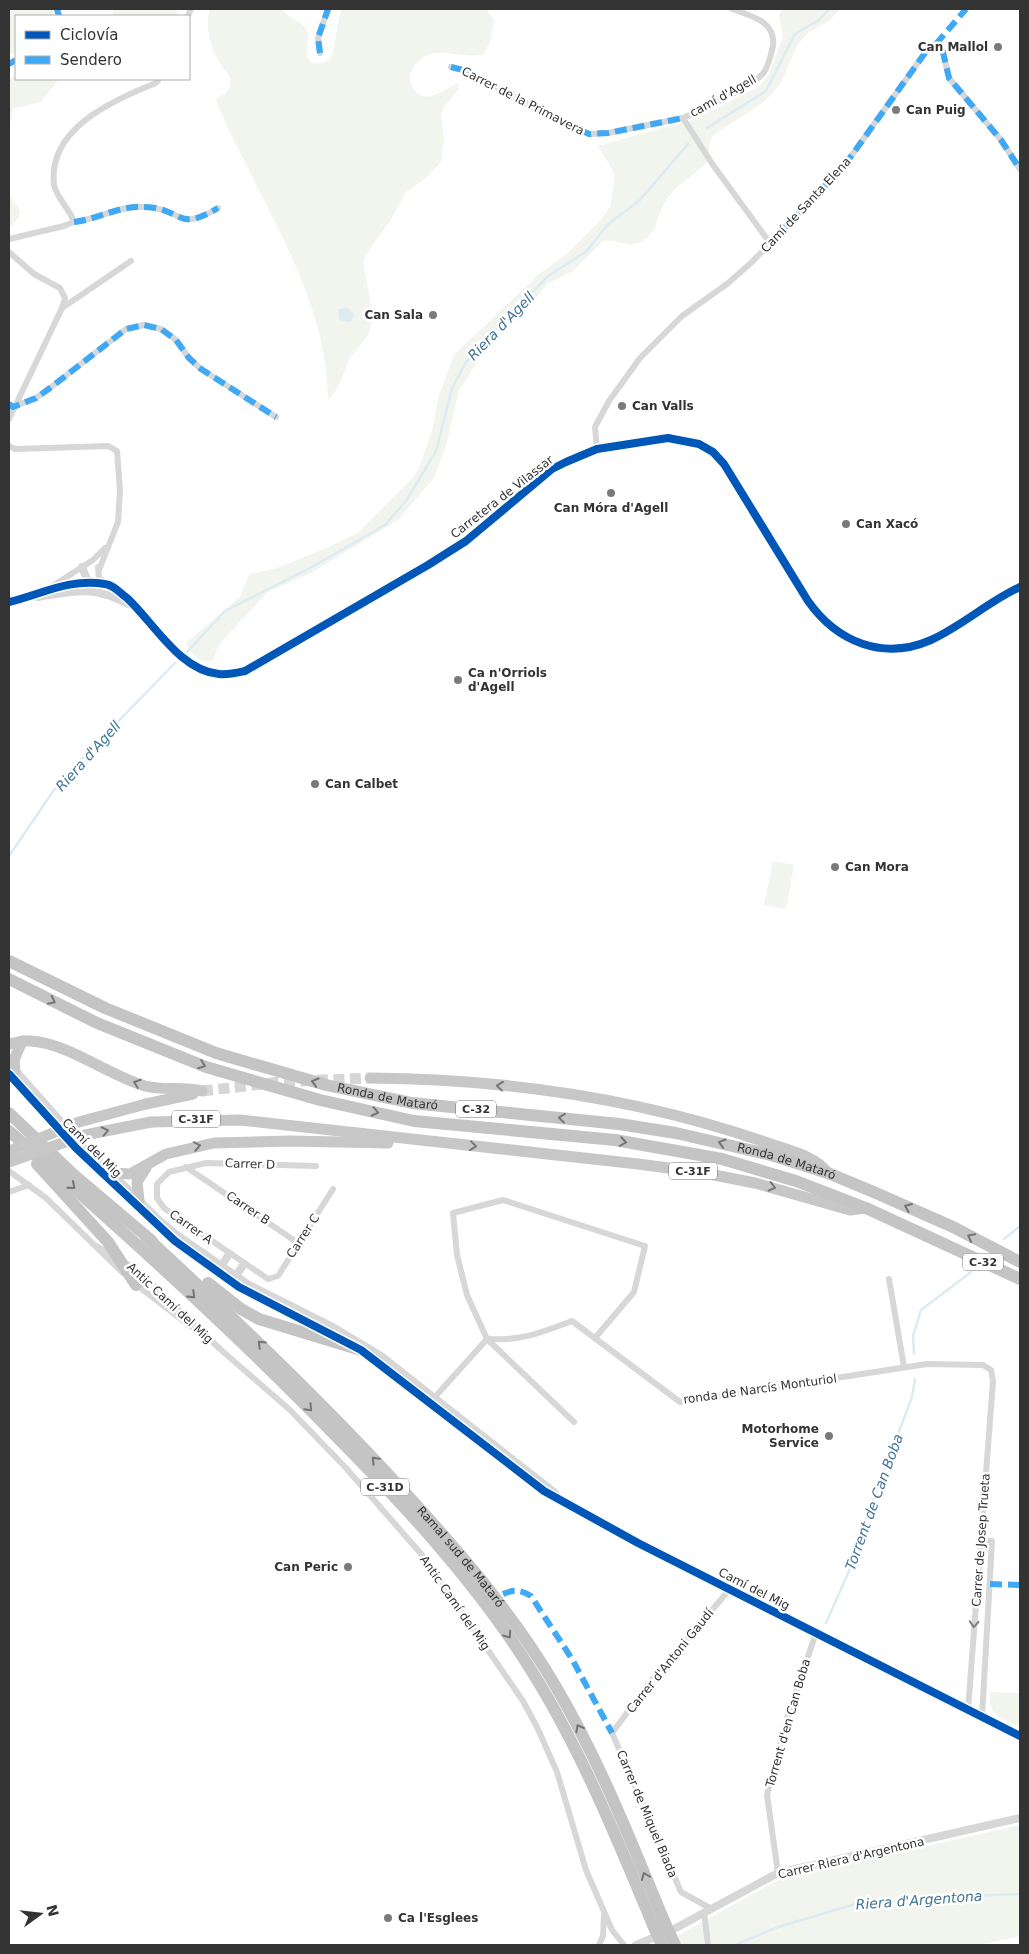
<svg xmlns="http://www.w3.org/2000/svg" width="1029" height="1954" font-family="'DejaVu Sans',sans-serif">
  <rect width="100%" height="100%" fill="#fff"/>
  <g fill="#f1f5ed">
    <polygon points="9,9 53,9 54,16 16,16 16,51 9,55"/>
    <polygon points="112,9 177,9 178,16 113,16"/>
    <path d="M 210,9 L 283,9 C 288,20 302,20 307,30 C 310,38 305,49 308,58 L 312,63 C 321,64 326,63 332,56 L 341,9 L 486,9 L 494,20 L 490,41 L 484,54 C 460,61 434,41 415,65 C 411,71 409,76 410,83 C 424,110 440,90 459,83 L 458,90 L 444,107 L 441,114 L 444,137 L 441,162 L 426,178 L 406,192 L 392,218 L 365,256 L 363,263 C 366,281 376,315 369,332 C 365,342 355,350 349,360 C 342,375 341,388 328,400 C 328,296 258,199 218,106 L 216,99 C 222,95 231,91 231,82 C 231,75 224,71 221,65 C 211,48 204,28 210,9 Z"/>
    <path d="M 783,9 L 839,9 C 829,26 816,25 804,37 C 790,52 789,73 777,88 C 760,110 732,120 712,137 L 709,145 L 709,160 C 697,174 680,182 669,196 C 657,210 659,233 641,242 C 625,249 617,238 603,241 L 573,271 L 547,284 L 527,310 L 499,336 L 480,358 L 459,390 L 446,446 L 434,478 L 398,520 L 311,573 L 268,592 L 219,644 L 213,660 C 200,665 191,654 186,643 L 240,597 L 249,574 L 277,568 L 329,547 L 359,532 L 412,479 L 418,470 L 432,431 L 439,395 L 454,355 L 539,274 L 568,253 L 601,220 L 610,207 L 615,180 L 612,169 L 598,146 L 696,119 L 758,87 L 768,76 L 783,37 L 779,15 Z"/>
    <polygon points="16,75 16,79 59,79 41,102 13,109 9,130 9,79"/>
    <polygon points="9,196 20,210 19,217 9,229"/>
    <polygon points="773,861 794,865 786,909 764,905"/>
    <path d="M 990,1692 L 1020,1693 L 1020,1727 C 1001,1718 988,1716 990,1692 Z"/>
    <polygon points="1020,1825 1020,1936 980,1945 661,1945 780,1879"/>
  </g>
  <polygon fill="#ddebf3" points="347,308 354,314 351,322 339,320 338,309"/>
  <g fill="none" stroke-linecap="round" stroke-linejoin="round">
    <g stroke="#ddebf3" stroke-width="2.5">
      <polyline points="707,128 766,91 795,34 819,20 829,9"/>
      <polyline points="187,652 225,611 312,567 385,525 406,501 436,451 452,388 466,362 548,276 587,251 608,224 639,201 688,144"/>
      <polyline points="9,856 54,790 69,772 175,663"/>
      <polyline points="1004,1239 1020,1226"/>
      <polyline points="914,1354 913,1336 921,1310 971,1272"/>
      <polyline points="826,1623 853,1562 862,1529 912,1397 915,1379"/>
      <polyline points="735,1945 778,1927 862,1902 939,1901 969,1896 1020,1894"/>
    </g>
    <polyline stroke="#d6d6d6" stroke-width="11" stroke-dasharray="11 5.5" stroke-linecap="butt" points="202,1091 280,1082 370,1078"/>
    <g stroke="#d7d7d7" stroke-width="6">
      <polyline points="57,9 59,16"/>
      <path d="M 732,9 C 751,16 776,21 773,46 C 771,54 769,65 764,72 C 754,87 701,109 683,118 L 713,165 L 770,243"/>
      <polyline points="188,16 191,9"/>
      <polyline points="320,53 318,38 328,9"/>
      <polyline points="9,64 16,60"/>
      <polyline points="451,67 467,71 548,115 589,134 608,133 683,118"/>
      <path d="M 74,222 C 98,219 120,205 146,207 C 184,209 176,233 218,208"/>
      <path d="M 9,239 L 64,226 L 74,222 C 70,209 56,197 54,185 C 47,129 113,100 156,83 L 159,79"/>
      <polyline points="9,252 34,274 60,288 65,298 62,308 9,419"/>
      <polyline points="62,308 131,261"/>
      <polyline points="9,404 13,407 36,398 50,388 126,329 144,325 161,329 176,340 189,358 201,369 276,417"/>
      <polyline points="9,446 15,449 108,446 117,451 120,490 118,522 99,570"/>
      <polyline points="597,449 595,427 609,401 640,358 682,316 727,284 752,262 844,166 925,53 936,44 942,48 949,78 1001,140 1020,169"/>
      <polyline points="98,567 99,578 107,584"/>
      <polyline points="51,587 93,560 105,548"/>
      <polyline points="316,1166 206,1163 169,1172 157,1184 157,1198 164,1208 268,1279 278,1276 333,1189"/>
      <polyline points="186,1167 298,1243"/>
      <polyline points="9,1171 46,1198 123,1273"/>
      <polyline points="9,1192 29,1185"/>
      <polyline points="93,1244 136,1269 220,1349 290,1410 346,1468 423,1556 523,1701 537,1727 557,1772 586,1870 612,1930 624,1945"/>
      <polyline points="889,1279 904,1367"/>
      <polyline points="134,1283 198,1332"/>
      <path d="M 434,1398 L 487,1339 C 522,1341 540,1333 572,1321 L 680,1402 L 927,1364 L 983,1365 L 991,1370 L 993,1381 L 968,1710"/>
      <polyline points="574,1422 487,1339 467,1295 457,1255 453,1213 503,1200 645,1246 634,1292 595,1338"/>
      <polyline points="980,1540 992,1541 982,1717"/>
      <polyline points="778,1873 767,1795 788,1715 816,1633"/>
      <polyline points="710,1908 681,1892 612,1733 650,1682 730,1589"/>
      <polyline points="704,1912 708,1945"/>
      <polyline points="599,1945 603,1936 604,1915"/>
    </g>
    <g stroke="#d7d7d7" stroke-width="8">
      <polyline points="82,567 87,579 93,583"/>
      <path d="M 38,597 C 75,591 93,585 128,604"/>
      <path d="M 9,602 C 42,594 70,578 105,584 C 114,585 120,593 127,598 C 154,623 180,671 219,674 C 228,675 236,673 245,671 L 428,565 L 466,541 L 552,469 L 566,462 L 597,449 L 668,438 L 699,444 L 713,452 L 724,464 L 808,601 C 837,642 883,661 931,640 C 962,626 989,601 1020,587"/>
      <polyline points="13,1068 70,1132 160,1221 177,1235 249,1285 331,1326 381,1356 555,1493"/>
      <polyline points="9,1074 76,1148 175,1241 239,1287 348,1342"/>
      <polyline points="221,1267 229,1254"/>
      <polyline points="235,1277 244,1264"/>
      <polyline points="358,1348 544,1491 638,1543 1020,1736"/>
      <polyline points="636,1945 674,1929 778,1873 1020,1818"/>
    </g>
    <g stroke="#c7c7c7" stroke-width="11">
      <path d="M 9,1044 C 16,1043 24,1040 31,1041 C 70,1044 107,1075 145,1086 C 164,1091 183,1086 202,1091"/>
      <polyline points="15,1071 14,1060 22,1041"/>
      <path d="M 370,1078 C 504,1079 638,1098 765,1142 C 786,1150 815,1155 828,1173"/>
      <polyline points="146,1104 193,1094"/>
      <polyline points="151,1122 240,1120 638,1164 699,1172 755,1183 850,1210 866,1208"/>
      <polyline points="112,1173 130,1174 166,1154 214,1143 289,1141 388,1143"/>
      <polyline points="139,1200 137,1182 146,1168"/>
    </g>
    <g stroke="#c4c4c4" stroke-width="12">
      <path id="s1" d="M 9,961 L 105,1008 L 216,1053 L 326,1085 L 412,1103 L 619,1124 L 676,1133 L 771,1155 L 828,1173 L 876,1193 L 953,1227 L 1020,1262"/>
      <polyline points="9,979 97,1023 206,1067 320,1100 414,1121 615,1140 722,1159 796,1181 866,1208 1020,1279"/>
      <polyline points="9,1113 74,1175 152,1241"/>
      <path d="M 9,1131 C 121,1229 232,1329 336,1436 C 404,1505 472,1578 524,1659 C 578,1742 615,1834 653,1925"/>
      <polyline points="37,1164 108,1242 136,1285"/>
      <path id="s2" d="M 146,1237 C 233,1317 318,1398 398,1485 C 456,1548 513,1613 556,1687 C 600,1762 631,1841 664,1921"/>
      <polyline points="208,1283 241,1309 259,1319 361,1350"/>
    </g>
    <g stroke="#c7c7c7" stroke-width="11">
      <polyline points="9,1151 79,1122 146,1104"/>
      <polyline points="9,1162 85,1135 151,1122"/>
    </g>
    <g stroke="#c4c4c4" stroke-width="12">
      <polyline points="664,1921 675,1945"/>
      <polyline points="653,1925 662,1945"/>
    </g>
    <g stroke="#3fa9f5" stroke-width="6" stroke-dasharray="12 6" stroke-linecap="butt">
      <polyline points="57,9 59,16"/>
      <polyline points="936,44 966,9"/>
      <polyline points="320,53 318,38 328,9"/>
      <polyline points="9,64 16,60"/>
      <polyline points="451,67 467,71 548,115 589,134 608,133 683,118"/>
      <path d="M 74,222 C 98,219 120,205 146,207 C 184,209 176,233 218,208"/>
      <polyline points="770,243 844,166 925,53 936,44 942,48 949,78 1001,140 1020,169"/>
      <polyline points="9,404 13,407 36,398 50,388 126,329 144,325 161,329 176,340 189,358 201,369 276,417"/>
      <polyline points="990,1584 1020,1585"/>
      <path d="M 503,1594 C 514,1589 521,1590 531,1596 L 572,1659 L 612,1733"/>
    </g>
    <defs>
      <g id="cycleway">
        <path d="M 9,602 C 42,594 70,578 105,584 C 114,585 120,593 127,598 C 154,623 180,671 219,674 C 228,675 236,673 245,671 L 428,565 L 466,541 L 552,469 L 566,462 L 597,449 L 668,438 L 699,444 L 713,452 L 724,464 L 808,601 C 837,642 883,661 931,640 C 962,626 989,601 1020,587"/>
        <polyline points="9,1074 76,1148 175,1241 239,1287 361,1350 544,1491 638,1543 1020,1736"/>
      </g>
    </defs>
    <use href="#cycleway" stroke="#fff" stroke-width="11"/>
    <use href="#cycleway" stroke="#0057b8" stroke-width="8"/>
  </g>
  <defs><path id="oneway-chevron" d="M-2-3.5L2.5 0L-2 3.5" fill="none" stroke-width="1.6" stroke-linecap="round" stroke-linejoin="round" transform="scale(1.25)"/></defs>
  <g stroke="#747474">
    <use href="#oneway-chevron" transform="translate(52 1001) rotate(26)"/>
    <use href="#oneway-chevron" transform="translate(202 1065) rotate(21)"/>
    <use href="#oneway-chevron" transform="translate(315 1082) rotate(-164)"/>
    <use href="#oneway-chevron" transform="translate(375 1112) rotate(12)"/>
    <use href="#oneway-chevron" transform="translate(562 1118) rotate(-174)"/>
    <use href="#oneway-chevron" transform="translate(623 1142) rotate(9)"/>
    <use href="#oneway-chevron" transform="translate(722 1143) rotate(-164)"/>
    <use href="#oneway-chevron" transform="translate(72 1186) rotate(41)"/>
    <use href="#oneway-chevron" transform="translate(908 1207) rotate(-156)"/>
    <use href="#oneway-chevron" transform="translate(971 1237) rotate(-152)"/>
    <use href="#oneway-chevron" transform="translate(192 1295) rotate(44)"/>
    <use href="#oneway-chevron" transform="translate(261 1344) rotate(-136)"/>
    <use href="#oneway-chevron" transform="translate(309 1408) rotate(46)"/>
    <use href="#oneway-chevron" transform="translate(375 1460) rotate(-133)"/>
    <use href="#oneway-chevron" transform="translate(508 1635) rotate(55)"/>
    <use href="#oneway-chevron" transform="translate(579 1728) rotate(-118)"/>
    <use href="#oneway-chevron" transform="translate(645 1876) rotate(-112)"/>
  </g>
  <g stroke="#767676">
    <use href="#oneway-chevron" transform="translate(137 1083) rotate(-160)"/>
    <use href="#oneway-chevron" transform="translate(500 1086) rotate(-174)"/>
    <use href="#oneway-chevron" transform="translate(105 1131) rotate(-12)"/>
    <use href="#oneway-chevron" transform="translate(197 1146) rotate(-11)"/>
    <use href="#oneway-chevron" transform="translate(473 1146) rotate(7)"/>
    <use href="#oneway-chevron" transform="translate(772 1187) rotate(14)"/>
  </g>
  <use stroke="#7d7d7d" href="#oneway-chevron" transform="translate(974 1624) rotate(94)"/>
  <g fill="#7a7a7a" stroke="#fff" stroke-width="2">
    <circle cx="998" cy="47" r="5"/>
    <circle cx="896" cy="110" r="5"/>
    <circle cx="433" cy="315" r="5"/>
    <circle cx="622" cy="406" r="5"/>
    <circle cx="611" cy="493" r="5"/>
    <circle cx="846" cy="524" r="5"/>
    <circle cx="458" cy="680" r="5"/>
    <circle cx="315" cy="784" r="5"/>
    <circle cx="835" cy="867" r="5"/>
    <circle cx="829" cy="1436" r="5"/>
    <circle cx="348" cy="1567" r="5"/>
    <circle cx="388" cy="1918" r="5"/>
  </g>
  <g text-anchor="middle" stroke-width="5" stroke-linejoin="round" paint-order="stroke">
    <g fill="#fff" stroke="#707070" stroke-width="1">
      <rect x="456" y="1100.5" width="40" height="17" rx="4"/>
      <rect x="172" y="1110.5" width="48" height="17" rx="4"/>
      <rect x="669" y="1162.5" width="48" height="17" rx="4"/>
      <rect x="963" y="1253.5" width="40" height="17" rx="4"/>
      <rect x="361" y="1478.5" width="48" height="17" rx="4"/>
    </g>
    <g font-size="11" font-weight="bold" fill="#333">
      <text x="476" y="1113">C-32</text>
      <text x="196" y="1123">C-31F</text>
      <text x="693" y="1175">C-31F</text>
      <text x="983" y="1266">C-32</text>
      <text x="385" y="1491">C-31D</text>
    </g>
    <g font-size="12" font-weight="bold" fill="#333" stroke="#fff" text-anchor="start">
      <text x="988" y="51" text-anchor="end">Can Mallol</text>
      <text x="906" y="114">Can Puig</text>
      <text x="423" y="319" text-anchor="end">Can Sala</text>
      <text x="632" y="410">Can Valls</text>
      <text x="611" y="512" text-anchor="middle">Can Móra d'Agell</text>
      <text x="856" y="528">Can Xacó</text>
      <text x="468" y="677">Ca n'Orriols<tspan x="468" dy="14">d'Agell</tspan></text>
      <text x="325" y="788">Can Calbet</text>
      <text x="845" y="871">Can Mora</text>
      <text x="819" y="1433" text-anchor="end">Motorhome<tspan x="819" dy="14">Service</tspan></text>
      <text x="338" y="1571" text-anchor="end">Can Peric</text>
      <text x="398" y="1922">Ca l'Esglees</text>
    </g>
    <g font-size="12" fill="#333" stroke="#fff">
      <text transform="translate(723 96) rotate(-29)" y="4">camí d'Agell</text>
      <text transform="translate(523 101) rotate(27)" y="4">Carrer de la Primavera</text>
      <text transform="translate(806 205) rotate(-47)" y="4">Camí de Santa Elena</text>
      <text transform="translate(502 497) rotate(-38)" y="4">Carretera de Vilassar</text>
      <text dy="4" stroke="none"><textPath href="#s1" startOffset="404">Ronda de Mataró</textPath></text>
      <text transform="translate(92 1148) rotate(45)" y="4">Camí del Mig</text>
      <text dy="4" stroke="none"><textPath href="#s1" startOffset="809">Ronda de Mataró</textPath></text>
      <text transform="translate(250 1164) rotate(2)" y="4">Carrer D</text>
      <text transform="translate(248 1208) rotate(34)" y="4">Carrer B</text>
      <text transform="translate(191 1227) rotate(35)" y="4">Carrer A</text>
      <text transform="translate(303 1236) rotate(-57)" y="4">Carrer C</text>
      <text transform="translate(170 1303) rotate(43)" y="4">Antic Camí del Mig</text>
      <text transform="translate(760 1389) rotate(-8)" y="4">ronda de Narcís Monturiol</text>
      <text transform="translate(981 1540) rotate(-86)" y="4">Carrer de Josep Trueta</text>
      <text dy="4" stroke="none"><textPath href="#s2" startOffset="449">Ramal sud de Mataró</textPath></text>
      <text transform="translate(754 1589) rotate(27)" y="4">Camí del Mig</text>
      <text transform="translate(455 1603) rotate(55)" y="4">Antic Camí del Mig</text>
      <text transform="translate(670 1661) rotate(-51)" y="4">Carrer d'Antoni Gaudí</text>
      <text transform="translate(788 1723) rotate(-74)" y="4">Torrent d'en Can Boba</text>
      <text transform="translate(647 1814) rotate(67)" y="4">Carrer de Miquel Biada</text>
      <text transform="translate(851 1858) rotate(-13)" y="4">Carrer Riera d'Argentona</text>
    </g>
    <g font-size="14" font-style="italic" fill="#3f7597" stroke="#fff">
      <text transform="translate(501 326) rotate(-46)" y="5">Riera d'Agell</text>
      <text transform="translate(88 756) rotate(-48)" y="5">Riera d'Agell</text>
      <text transform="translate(874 1502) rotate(-70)" y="5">Torrent de Can Boba</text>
      <text transform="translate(919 1900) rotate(-4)" y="5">Riera d'Argentona</text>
    </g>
  </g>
  <rect width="1029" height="1954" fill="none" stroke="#333333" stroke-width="20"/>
  <rect x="15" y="15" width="175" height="65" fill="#ffffff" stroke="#adadad"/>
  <rect x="25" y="31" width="25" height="8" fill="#0057b8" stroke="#adadad"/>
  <text x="60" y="40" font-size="15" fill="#333333">Ciclovía</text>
  <rect x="25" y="56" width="25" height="8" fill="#3fa9f5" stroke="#adadad"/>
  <text x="60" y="65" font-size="15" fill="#333333">Sendero</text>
  <g transform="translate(40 1914) rotate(75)" stroke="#ffffff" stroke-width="4" paint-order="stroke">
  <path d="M0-4L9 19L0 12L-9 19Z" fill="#333333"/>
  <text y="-8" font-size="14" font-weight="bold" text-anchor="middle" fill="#333333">N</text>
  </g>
</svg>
